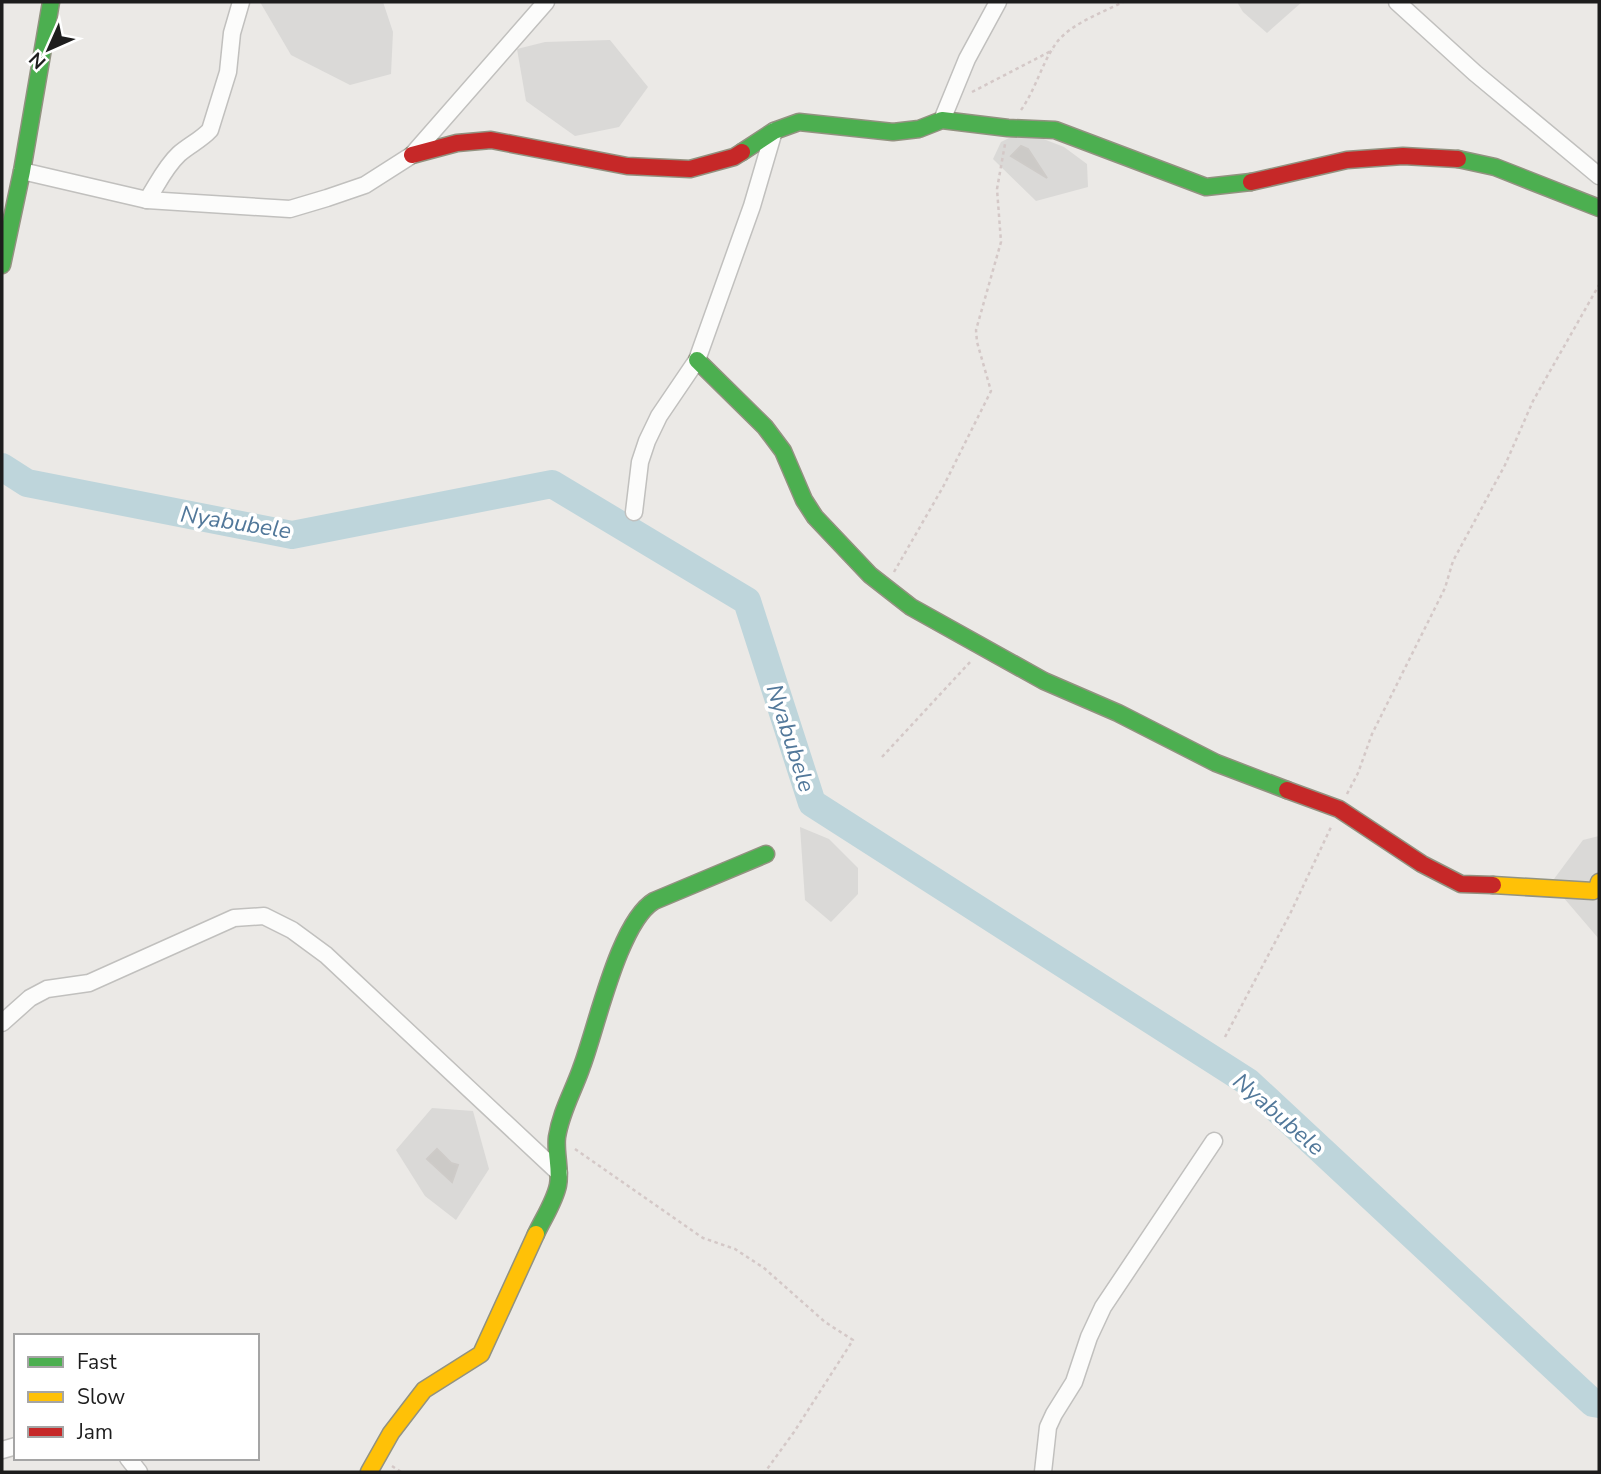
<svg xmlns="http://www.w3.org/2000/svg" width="1601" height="1474" font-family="'Nunito Sans',sans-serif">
  <rect width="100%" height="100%" fill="#ebe9e6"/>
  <g fill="#dad9d7">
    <polygon points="260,2 383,2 393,32 391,74 350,85 291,55"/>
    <polygon points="1237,2 1302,2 1267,33 1243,12"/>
    <polygon points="610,40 648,87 619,127 575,136 526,101 517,49 545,42"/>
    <polygon points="1023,131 1064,147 1087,164 1088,187 1036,201 993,159 1001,142"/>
    <polygon points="800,827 829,839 858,868 858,894 831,922 805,900"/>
    <polygon points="1599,836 1599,939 1551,883 1583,840"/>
    <polygon points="432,1108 473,1111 489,1169 456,1220 425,1196 396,1150"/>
  </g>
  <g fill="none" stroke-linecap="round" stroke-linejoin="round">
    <polyline stroke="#bed5db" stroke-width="28" points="2,467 27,483 292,535 552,484 747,601 812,803 1248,1082 1593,1403 1599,1404"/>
  </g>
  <g fill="#cccac7" stroke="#cecbc8" stroke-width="2">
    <polygon points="1021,146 1028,149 1047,178 1011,156"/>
    <polygon points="437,1149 451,1163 458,1165 452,1182 427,1159"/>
  </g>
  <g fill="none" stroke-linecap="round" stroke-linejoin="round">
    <defs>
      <g id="street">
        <polyline points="1397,2 1475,73 1599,176"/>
        <polyline points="942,120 967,59 998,2"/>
        <polyline points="22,171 147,200 290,209 327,198 365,185 412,155 546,2"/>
        <path d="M 147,200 C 157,185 165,167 179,154 C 189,145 201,140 210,130 L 228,72 L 232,33 L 241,2"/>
        <polyline points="634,512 640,462 647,441 659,416 697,360 752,206 774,131"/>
        <polyline points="2,1023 30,998 47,989 89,983 234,918 264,916 292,930 326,955 559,1173"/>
        <polyline points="2,1450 16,1446"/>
        <polyline points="128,1458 139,1472"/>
        <polyline points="1043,1472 1048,1427 1054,1414 1074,1382 1089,1337 1103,1307 1214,1141"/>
      </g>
      <g id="fast">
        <polyline points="742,152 774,131 799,122 893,132 919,129 942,120 1008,128 1055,130 1206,187 1251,182"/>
        <polyline points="1458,159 1495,167 1599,208"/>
        <polyline points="2,265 22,171 51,2"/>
        <polyline points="697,360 765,427 783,451 804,500 815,517 870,575 911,607 1044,681 1118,713 1216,763 1287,790"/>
        <path d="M 536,1234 C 543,1219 555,1201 558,1185 C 561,1170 555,1152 557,1137 C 561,1111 574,1090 582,1066 C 597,1026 619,922 654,901 L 766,854"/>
      </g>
      <g id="slow">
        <polyline points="1493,885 1593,891 1597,889 1599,882"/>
        <polyline points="369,1472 391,1433 424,1390 481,1354 536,1234"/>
      </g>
      <g id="jam">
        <polyline points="412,155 457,143 491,140 627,166 690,169 734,157 742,152"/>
        <polyline points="1251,182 1347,160 1403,156 1458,159"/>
        <polyline points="1287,790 1339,809 1422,864 1461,884 1493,885"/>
      </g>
    </defs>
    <use href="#street" stroke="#c1c0be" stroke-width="19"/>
    <use href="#fast" stroke="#929280" stroke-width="19"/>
    <use href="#slow" stroke="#929280" stroke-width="19"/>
    <use href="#jam" stroke="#929280" stroke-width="19"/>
    <g stroke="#d4c8c7" stroke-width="2.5" stroke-dasharray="3.5 3.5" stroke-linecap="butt">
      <polyline points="972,92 1053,50"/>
      <path d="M 1021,110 C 1036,89 1042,62 1057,42 C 1072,23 1102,13 1123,2"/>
      <polyline points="894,572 943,487 991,391 977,342 976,330 1001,242 997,189 1005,144"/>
      <polyline points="882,757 971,661"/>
      <polyline points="1347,794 1358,773 1372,734 1445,588 1453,561 1505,465 1533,401 1599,285"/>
      <polyline points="1225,1037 1290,914 1332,825"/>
      <polyline points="575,1149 703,1238 735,1249 764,1268 825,1322 853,1340 794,1432 765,1472"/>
      <polyline points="392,1466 401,1472"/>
    </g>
    <use href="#street" stroke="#fcfcfb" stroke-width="16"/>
    <use href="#fast" stroke="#4caf50" stroke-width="16"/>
    <use href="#slow" stroke="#ffc107" stroke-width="16"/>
    <use href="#jam" stroke="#c62828" stroke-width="16"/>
  </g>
  <g text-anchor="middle" stroke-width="7" stroke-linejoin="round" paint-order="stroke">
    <g font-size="23" font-style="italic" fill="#52789a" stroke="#fff">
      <text transform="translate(236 522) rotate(9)" y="8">Nyabubele</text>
      <text transform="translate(791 738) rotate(72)" y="8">Nyabubele</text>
      <text transform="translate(1279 1114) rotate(41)" y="8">Nyabubele</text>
    </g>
  </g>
  <rect width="1601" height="1474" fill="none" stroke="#1d1d1d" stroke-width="7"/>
  <rect x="14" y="1334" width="245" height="126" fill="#ffffff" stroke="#a5a5a5" stroke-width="2"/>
  <rect x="28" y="1357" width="35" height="10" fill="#4caf50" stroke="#a5a5a5" stroke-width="2"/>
  <text x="77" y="1369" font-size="21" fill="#1d1d1d">Fast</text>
  <rect x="28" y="1392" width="35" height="10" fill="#ffc107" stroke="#a5a5a5" stroke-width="2"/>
  <text x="77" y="1404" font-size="21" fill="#1d1d1d">Slow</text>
  <rect x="28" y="1427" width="35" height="10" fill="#c62828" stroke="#a5a5a5" stroke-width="2"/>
  <text x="77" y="1439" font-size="21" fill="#1d1d1d">Jam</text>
  <g transform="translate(49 49) rotate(225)" stroke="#ffffff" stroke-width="5" paint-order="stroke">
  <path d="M0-5L12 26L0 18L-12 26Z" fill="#1d1d1d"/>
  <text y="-10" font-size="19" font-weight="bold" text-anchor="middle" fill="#1d1d1d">N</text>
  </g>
</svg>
